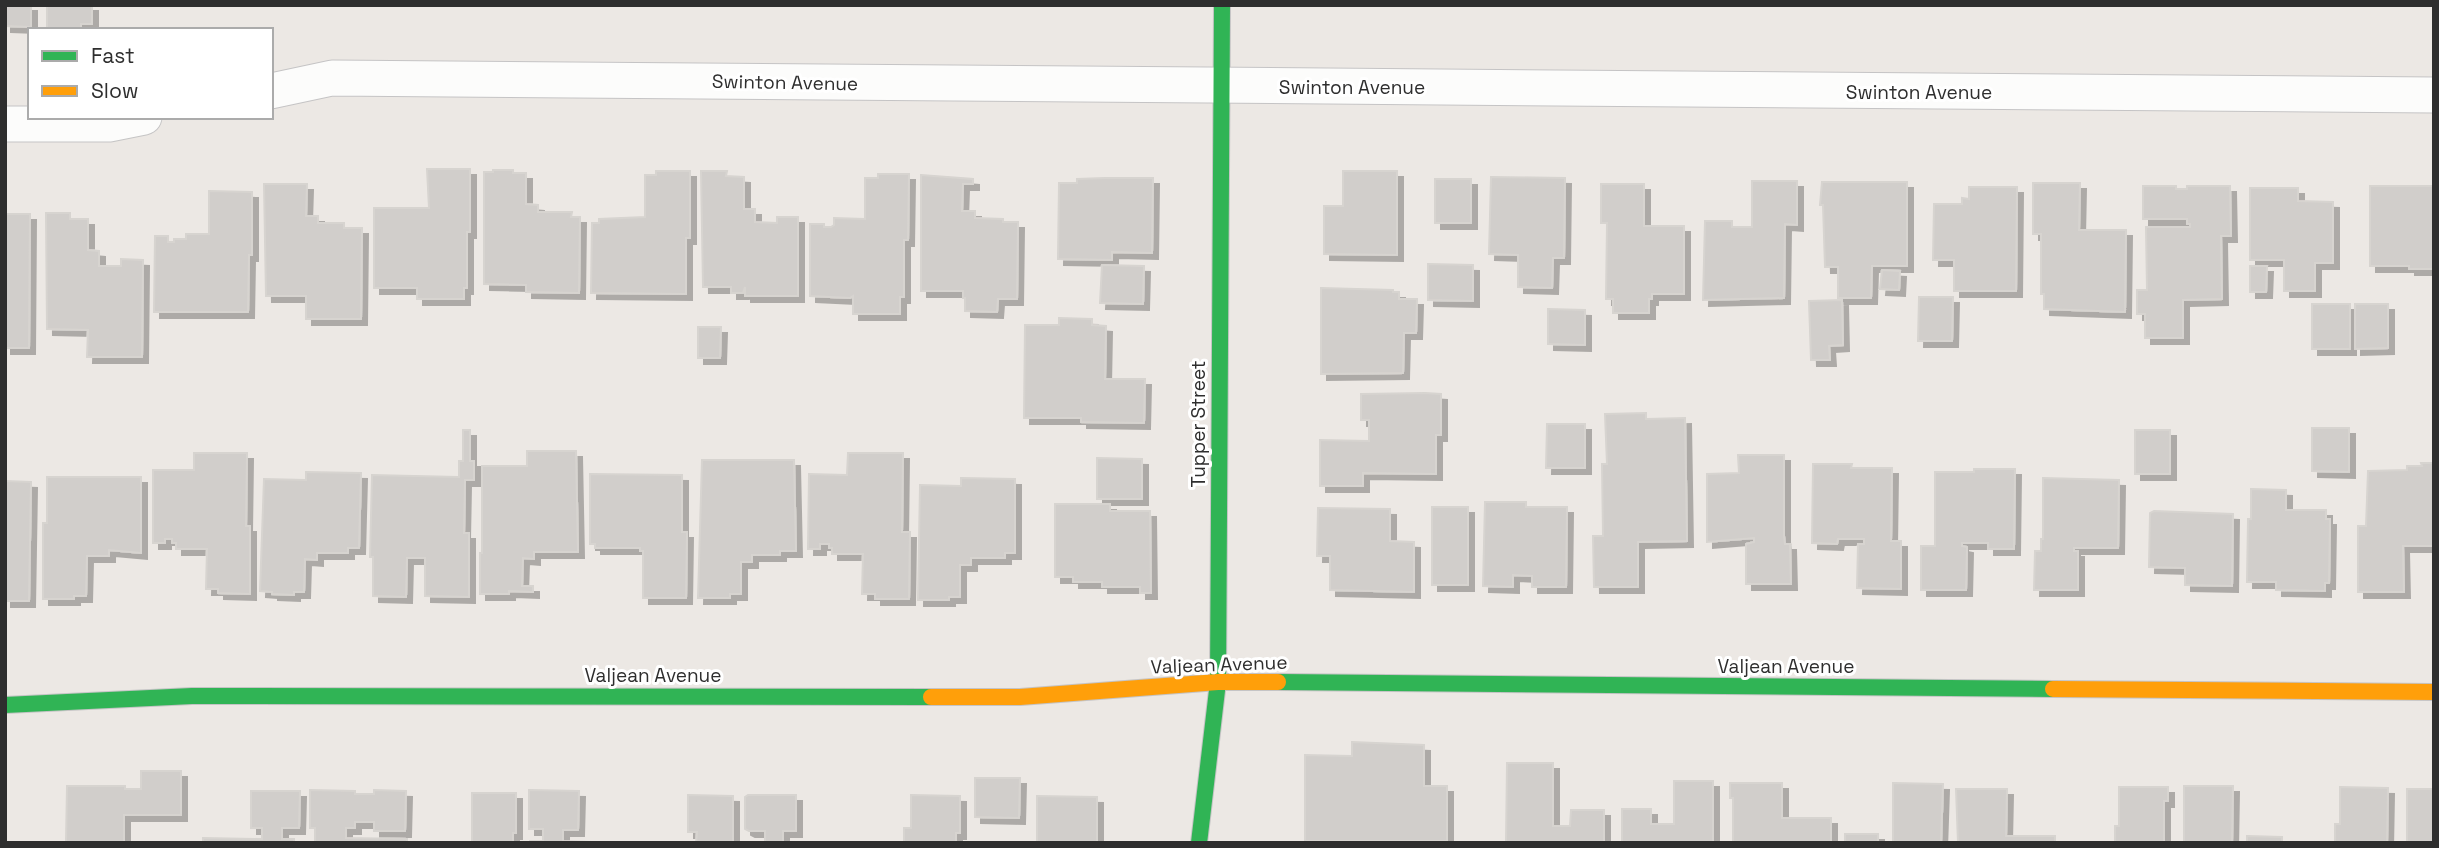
<svg xmlns="http://www.w3.org/2000/svg" width="2439" height="848" font-family="'Space Grotesk',sans-serif">
  <defs>
    <filter id="shadow"><feDropShadow dx="6" dy="6" stdDeviation="0" flood-color="#0004"/></filter>
  </defs>
  <rect width="100%" height="100%" fill="#ece8e4"/>
  <g fill="#d1cecb" stroke="#d7d4d0" stroke-width="2" filter="url(#shadow)">
    <polygon points="5,5 31,5 31,27 5,26"/>
    <polygon points="47,5 92,5 92,24 81,24 81,28 47,28"/>
    <polygon points="427,169 470,169 470,232 467,232 467,288 464,288 464,299 417,299 417,288 374,288 374,208 429,208"/>
    <polygon points="493,170 513,170 513,173 526,173 526,204 538,205 538,212 572,212 571,217 580,217 579,293 526,292 526,285 484,284 484,172 493,172"/>
    <polygon points="656,171 690,171 690,238 686,238 686,294 591,293 592,223 599,223 599,219 645,217 645,175 656,175"/>
    <polygon points="701,171 727,171 726,176 744,177 744,209 755,209 755,222 777,223 777,217 798,217 798,296 745,296 745,287 743,293 731,293 731,287 703,287"/>
    <polygon points="1343,171 1397,171 1397,255 1324,254 1324,206 1343,206"/>
    <polygon points="878,174 909,174 908,240 904,240 904,297 900,297 900,314 853,314 853,296 850,298 810,296 810,224 824,224 824,227 831,227 834,225 834,218 865,219 865,178 878,178"/>
    <polygon points="921,175 973,179 973,184 963,184 962,211 975,211 975,218 1003,219 1003,222 1018,222 1017,299 998,299 997,312 965,311 965,298 963,298 963,291 921,291"/>
    <polygon points="1491,177 1565,178 1564,258 1553,258 1552,288 1518,287 1518,255 1489,254"/>
    <polygon points="1105,178 1153,178 1152,253 1112,252 1112,260 1058,259 1059,183 1077,183 1077,179"/>
    <rect x="1435" y="179" width="36" height="44"/>
    <polygon points="1752,181 1797,181 1797,225 1785,224 1784,298 1703,300 1705,221 1732,221 1732,227 1752,227"/>
    <polygon points="1822,182 1907,182 1907,266 1872,266 1871,298 1838,298 1838,267 1825,267 1823,205 1820,205"/>
    <polygon points="2033,183 2080,183 2079,230 2126,230 2125,312 2044,309 2044,294 2041,294 2041,234 2033,234"/>
    <polygon points="264,184 307,184 306,216 318,216 318,223 344,223 344,228 362,228 361,319 306,319 306,296 266,296"/>
    <polygon points="1601,184 1644,184 1644,226 1684,226 1684,294 1652,294 1652,299 1649,299 1649,313 1613,313 1613,299 1606,299 1607,223 1601,223"/>
    <polygon points="2143,186 2176,186 2176,189 2187,189 2187,186 2230,186 2231,236 2221,236 2222,299 2183,300 2183,338 2145,338 2145,314 2137,314 2137,290 2147,290 2146,227 2190,227 2190,224 2187,224 2187,219 2143,219"/>
    <polygon points="2370,186 2434,186 2434,269 2409,269 2409,266 2370,266"/>
    <polygon points="1969,187 2017,187 2016,291 1954,291 1954,260 1933,260 1934,204 1962,204 1962,198 1969,199"/>
    <polygon points="2250,188 2298,188 2298,201 2333,202 2333,263 2315,263 2315,291 2284,291 2284,260 2250,260"/>
    <polygon points="209,191 252,192 252,255 249,255 248,312 154,312 155,236 168,236 168,242 174,242 174,239 186,239 186,234 209,234"/>
    <polygon points="46,213 70,213 70,219 88,219 88,250 99,251 99,266 121,266 121,259 143,260 142,357 87,357 88,330 47,329"/>
    <polygon points="5,214 30,214 29,348 5,348"/>
    <polygon points="1428,264 1473,265 1473,301 1428,300"/>
    <polygon points="1102,265 1144,266 1143,304 1100,303"/>
    <polygon points="2250,266 2267,266 2266,292 2250,292"/>
    <polygon points="1882,270 1900,271 1899,290 1880,289"/>
    <polygon points="1321,288 1393,290 1393,292 1399,292 1399,299 1417,299 1416,333 1404,333 1403,373 1321,374"/>
    <polygon points="1919,297 1953,297 1952,341 1918,341"/>
    <polygon points="1842,300 1843,345 1829,346 1830,360 1811,360 1809,301"/>
    <rect x="2312" y="304" width="38" height="45"/>
    <polygon points="2355,304 2388,304 2388,348 2355,349"/>
    <polygon points="1548,309 1585,310 1585,345 1548,344"/>
    <polygon points="1059,318 1092,319 1092,325 1106,326 1105,379 1145,379 1144,423 1081,422 1081,418 1024,418 1025,325 1059,325"/>
    <polygon points="698,327 721,327 720,358 698,358"/>
    <polygon points="1425,393 1441,394 1441,435 1436,435 1436,474 1363,473 1363,486 1320,486 1320,440 1369,441 1369,420 1361,420 1361,394"/>
    <polygon points="1646,413 1646,419 1685,418 1687,541 1638,542 1638,587 1594,587 1593,536 1603,536 1602,464 1607,464 1605,414"/>
    <polygon points="1547,424 1585,424 1585,468 1546,468"/>
    <polygon points="2312,428 2349,428 2349,472 2312,471"/>
    <polygon points="463,430 470,430 470,461 474,461 474,480 465,480 464,533 469,533 469,597 425,596 425,558 407,558 406,597 373,596 373,557 370,557 372,475 459,477 459,461 463,461"/>
    <rect x="2135" y="430" width="35" height="44"/>
    <polygon points="527,451 576,451 578,552 534,552 534,559 523,558 522,586 533,586 533,592 509,591 509,594 480,594 480,553 482,553 482,466 527,466"/>
    <polygon points="194,453 247,453 246,526 250,526 250,594 218,593 218,589 206,589 207,549 176,549 176,543 172,543 172,539 165,539 165,543 153,543 153,470 194,470"/>
    <polygon points="848,453 903,453 902,532 910,532 909,599 875,599 875,594 862,594 863,554 832,554 832,548 829,548 829,544 820,544 820,549 808,549 809,474 847,475"/>
    <polygon points="1738,455 1784,455 1784,536 1785,544 1790,544 1791,584 1746,584 1746,544 1754,542 1754,538 1707,542 1707,474 1739,473"/>
    <polygon points="1097,458 1142,459 1142,499 1097,499"/>
    <polygon points="702,460 794,460 796,551 780,551 780,555 752,555 752,562 741,562 741,594 730,594 730,598 698,598"/>
    <polygon points="2421,463 2434,463 2434,546 2403,546 2404,592 2358,592 2358,526 2366,526 2368,471 2407,470 2407,466 2422,466"/>
    <polygon points="1813,464 1852,464 1851,468 1892,468 1891,541 1901,541 1901,589 1857,588 1858,544 1864,544 1864,539 1838,539 1837,544 1812,543"/>
    <polygon points="1974,469 2015,469 2014,549 1988,549 1988,543 1962,543 1962,546 1967,547 1966,590 1921,590 1921,546 1935,546 1935,472 1974,472"/>
    <polygon points="306,472 361,473 359,548 348,548 348,553 317,553 317,560 305,559 304,592 294,592 294,595 272,594 272,592 260,591 264,479 306,480"/>
    <polygon points="590,474 682,475 682,532 687,532 686,598 643,598 643,551 640,551 640,548 595,548 595,544 590,544"/>
    <polygon points="47,477 141,477 141,553 109,550 109,556 87,556 86,596 74,596 74,599 43,599 43,523 47,523"/>
    <polygon points="961,478 1015,479 1015,553 1005,553 1005,558 971,558 971,565 960,565 960,597 949,597 949,600 918,600 920,485 961,486"/>
    <polygon points="2043,478 2119,480 2118,548 2074,548 2074,551 2078,551 2078,590 2034,590 2035,551 2041,551 2041,539 2043,539"/>
    <polygon points="5,481 31,482 29,601 5,601"/>
    <polygon points="2251,489 2286,490 2286,510 2326,510 2326,519 2330,519 2329,583 2325,583 2325,591 2276,590 2276,582 2247,582 2248,519 2251,519"/>
    <polygon points="1485,502 1526,502 1526,507 1567,507 1566,587 1532,587 1532,576 1513,575 1513,587 1483,586"/>
    <polygon points="1055,504 1110,504 1110,511 1150,511 1151,593 1140,593 1140,587 1102,587 1102,582 1073,582 1073,577 1055,577"/>
    <rect x="1432" y="507" width="36" height="78"/>
    <polygon points="1318,508 1390,509 1390,541 1414,542 1414,592 1330,590 1330,556 1317,556"/>
    <polygon points="2154,511 2233,514 2232,586 2185,585 2185,568 2149,567 2150,513"/>
    <polygon points="1352,742 1424,745 1424,786 1447,786 1447,841 1305,841 1305,755 1352,756"/>
    <polygon points="1507,763 1553,763 1553,826 1570,826 1571,810 1604,810 1604,843 1506,843"/>
    <polygon points="141,771 181,771 181,815 124,815 124,843 66,843 67,786 125,786 125,789 141,789"/>
    <polygon points="975,778 1020,778 1019,818 975,817"/>
    <polygon points="1674,781 1713,781 1713,843 1622,843 1622,809 1651,809 1651,824 1674,824"/>
    <polygon points="1730,783 1782,783 1782,818 1831,818 1831,843 1733,843 1733,798 1730,798"/>
    <polygon points="1893,783 1943,784 1941,843 1893,843"/>
    <polygon points="2184,786 2233,786 2232,843 2184,843"/>
    <polygon points="2119,787 2168,787 2168,801 2164,801 2164,843 2115,843 2115,826 2119,826"/>
    <polygon points="2340,787 2388,788 2387,843 2335,843 2335,824 2340,824"/>
    <polygon points="1956,789 2007,789 2006,836 2055,836 2055,843 1958,843"/>
    <rect x="2407" y="789" width="27" height="54"/>
    <polygon points="310,790 355,791 355,794 374,794 374,790 406,791 405,831 374,831 374,822 355,822 355,828 346,828 346,838 407,839 407,843 315,843 315,828 310,828"/>
    <polygon points="529,790 579,791 578,830 563,830 563,841 622,843 530,843 530,841 543,841 543,829 529,829"/>
    <polygon points="251,791 300,791 299,828 282,828 282,839 294,839 294,843 203,843 203,838 262,839 262,828 251,828"/>
    <polygon points="472,793 516,793 516,833 513,833 513,843 421,843 472,842"/>
    <polygon points="688,795 733,796 733,843 696,843 697,832 688,832"/>
    <polygon points="748,795 796,795 796,831 783,831 783,843 751,843 765,842 765,831 749,831 745,829 745,797"/>
    <polygon points="911,795 960,796 960,833 956,833 956,843 857,843 904,842 904,828 911,828"/>
    <polygon points="1037,796 1097,797 1097,843 1037,843"/>
    <rect x="1845" y="834" width="33" height="9"/>
    <polygon points="2247,836 2282,837 2282,843 2247,843"/>
  </g>
  <g fill="none" stroke-linecap="round" stroke-linejoin="round">
    <defs>
      <g id="street">
        <polyline points="271,91 332,78 2434,95"/>
        <polyline points="5,124 109,124 144,117"/>
      </g>
      <g id="fast">
        <polyline points="1278,682 2053,689"/>
        <polyline points="5,705 192,696 931,697"/>
        <polyline points="1199,843 1218,682 1222,5"/>
      </g>
      <g id="slow">
        <polyline points="2053,689 2434,692"/>
        <polyline points="931,697 1020,697 1218,682 1278,682"/>
      </g>
    </defs>
    <use href="#street" stroke="#c5c4c5" stroke-width="37"/>
    <use href="#fast" stroke="#c5c4c5" stroke-width="18"/>
    <use href="#slow" stroke="#c5c4c5" stroke-width="18"/>
    <use href="#street" stroke="#fcfcfb" stroke-width="35"/>
    <use href="#fast" stroke="#30b455" stroke-width="16"/>
    <use href="#slow" stroke="#ff9f0a" stroke-width="16"/>
  </g>
  <g text-anchor="middle" stroke-width="6" stroke-linejoin="round" paint-order="stroke">
    <g font-size="19" fill="#2e2e2e" stroke="#fff">
      <text transform="translate(785 82) rotate(1)" y="7">Swinton Avenue</text>
      <text x="1352" y="94">Swinton Avenue</text>
      <text x="1919" y="99">Swinton Avenue</text>
      <text transform="translate(1198 424) rotate(-90)" y="7">Tupper Street</text>
      <text transform="translate(1219 664) rotate(-2)" y="7">Valjean Avenue</text>
      <text x="1786" y="673">Valjean Avenue</text>
      <text x="653" y="682">Valjean Avenue</text>
    </g>
  </g>
  <rect width="2439" height="848" fill="none" stroke="#2e2e2e" stroke-width="14"/>
  <rect x="28" y="28" width="245" height="91" fill="#ffffff" stroke="#ababab" stroke-width="2"/>
  <rect x="42" y="51" width="35" height="10" fill="#30b455" stroke="#ababab" stroke-width="2"/>
  <text x="91" y="63" font-size="21" fill="#2e2e2e">Fast</text>
  <rect x="42" y="86" width="35" height="10" fill="#ff9f0a" stroke="#ababab" stroke-width="2"/>
  <text x="91" y="98" font-size="21" fill="#2e2e2e">Slow</text>
</svg>
